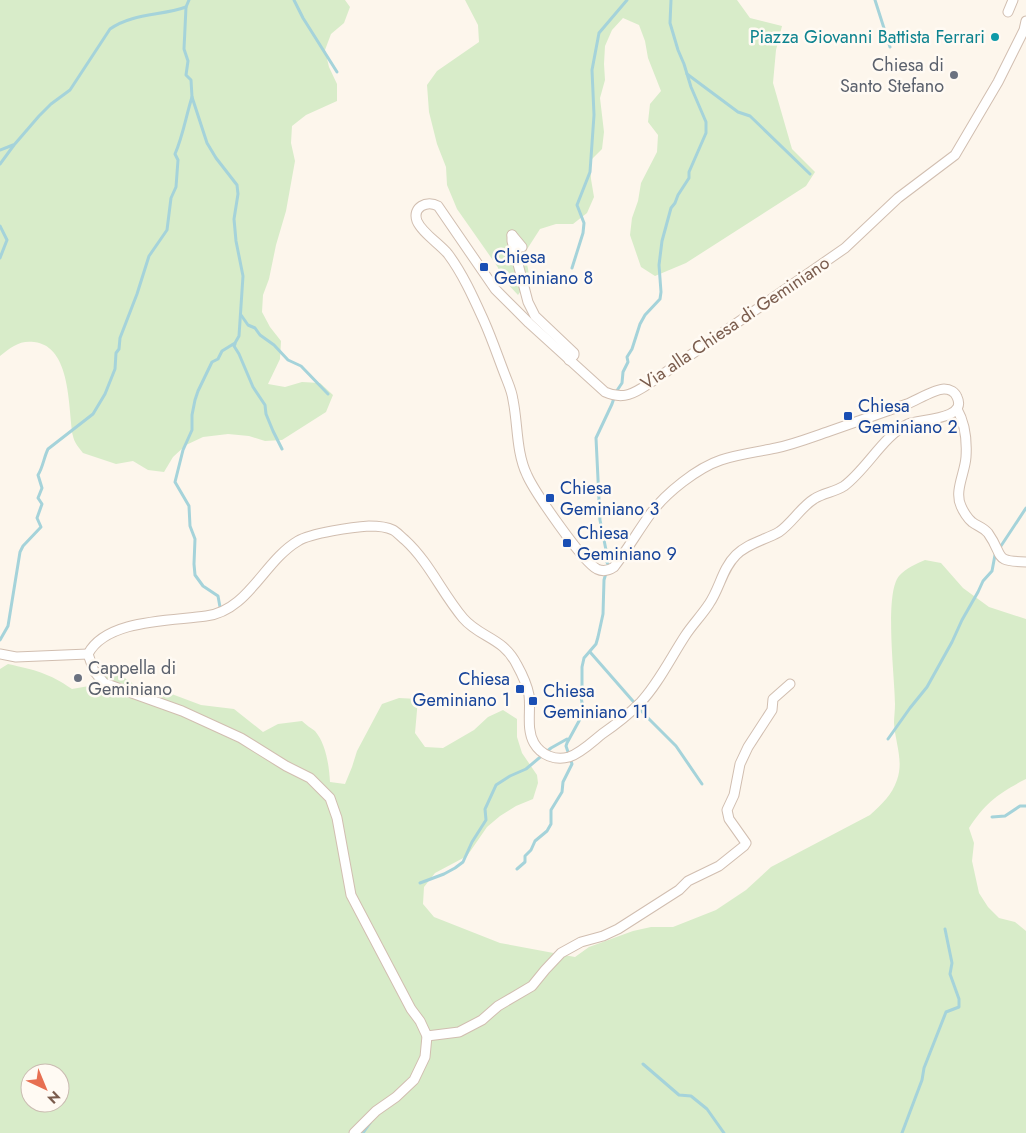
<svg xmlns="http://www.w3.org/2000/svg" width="1026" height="1133" font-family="Jost,sans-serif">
  <rect width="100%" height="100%" fill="#fdf6ec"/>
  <g fill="#d8ecc9" fill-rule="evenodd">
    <path d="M 0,0 L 345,0 L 350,7 L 344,23 L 331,34 L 325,50 L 329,67 L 337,84 L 337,101 L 306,115 L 292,126 L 291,143 L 295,161 L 286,211 L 276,245 L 269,279 L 263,295 L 262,312 L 270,327 L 281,341 L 280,359 L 268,384 L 285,387 L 302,382 L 320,383 L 333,395 L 326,412 L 282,440 L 265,441 L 249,436 L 228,434 L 203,437 L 186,445 L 173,457 L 164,472 L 148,470 L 133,461 L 116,464 L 83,453 C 79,448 74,442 73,436 C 68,410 72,346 34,342 C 20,340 11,347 0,356 Z"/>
    <path d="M 465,0 L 737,0 L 750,18 L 782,26 L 776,50 L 773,83 L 792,149 L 815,172 L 806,186 L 686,263 L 655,276 L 641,267 L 630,235 L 632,218 L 638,201 L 641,183 L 657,152 L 658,135 L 648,122 L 650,104 L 661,91 L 648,58 L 645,41 L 639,25 L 623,18 L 612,30 L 605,46 L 604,64 L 605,80 L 600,98 L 604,132 L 602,149 L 590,161 L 591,179 L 594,197 L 587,213 L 573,224 L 556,224 L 540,229 L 524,254 C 530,275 532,276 518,295 L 505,281 L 497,266 L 457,209 L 447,185 L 446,167 L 437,144 L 429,112 L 427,85 L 437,71 L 479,42 L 478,25 Z"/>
    <path d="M 925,560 L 941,563 L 963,588 L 989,607 L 1026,619 L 1026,779 C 1000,792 985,803 969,828 L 974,843 L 972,861 L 979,893 L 988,907 L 999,918 L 1015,922 L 1026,931 L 1026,1133 L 0,1133 L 0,669 L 8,664 C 35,670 49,673 72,689 L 89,686 L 101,668 L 107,666 L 135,685 L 169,693 L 201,705 L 234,709 L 263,732 L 278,724 L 302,721 C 306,725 311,728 315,731 C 326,744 329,765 330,782 L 345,784 L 352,767 L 357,751 L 382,704 L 399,698 L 418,699 L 415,733 L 425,747 L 443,748 L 474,730 L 488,717 L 503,710 L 517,719 L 517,737 L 522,753 L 537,775 L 538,783 L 533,799 L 516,806 L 500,816 L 487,827 L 467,856 L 435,873 L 424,887 L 423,904 L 434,917 L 500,943 L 575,957 L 589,947 L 633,931 L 651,927 L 673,927 L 716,910 L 746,890 L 771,867 L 870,815 C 882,804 892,795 897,780 C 904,761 895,742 894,723 C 894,717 895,711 895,704 C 895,678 884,594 899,576 C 906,568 916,564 925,560 ZM 30,1073 L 60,1073 L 60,1103 L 30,1103 Z"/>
  </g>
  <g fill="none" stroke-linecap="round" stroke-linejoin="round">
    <g stroke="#a5d3da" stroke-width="3">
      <polyline points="294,0 303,18 337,72"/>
      <polyline points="875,0 890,47"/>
      <polyline points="186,7 184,49 188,61 186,75 191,80 192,97 207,143 216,158 237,185 238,194 234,219 236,241 243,276 239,336 235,343 222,351 218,359 212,362 198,391 195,400 192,415 192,430 183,450 175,482 189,506 190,526 195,539 194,564 195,575 203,586 218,596 220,607"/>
      <polyline points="687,74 738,112 750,116 810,174"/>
      <polyline points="0,150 13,145"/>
      <path d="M 0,164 L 14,145 L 39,116 L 51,104 L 70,90 L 110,29 C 133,13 161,16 186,7 L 189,0"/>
      <polyline points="0,226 7,240 0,258"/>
      <polyline points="572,268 583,233 584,223 577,205 590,172 594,115 592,70 599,33 627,0"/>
      <polyline points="241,315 248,325 255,328 260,335 274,345 288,360 301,366 328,394"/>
      <polyline points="235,344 234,346 239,354 253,387 265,405 266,414 273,431 282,449"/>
      <polyline points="609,567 606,560 607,555 600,520 596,438 612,404 616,392 622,383 623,372 628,362 627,357 632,349 640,324 645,315 660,299 661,292 659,265 662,241 671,208 675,203 678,195 689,178 689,172 706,133 706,122 691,87 684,64 678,50 670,23 671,0"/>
      <path d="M 0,640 L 8,626 L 20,552 L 23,546 L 41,527 L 37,518 L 42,504 L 38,498 L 42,488 L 38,475 C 43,467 44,457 48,449 L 93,414 L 105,394 L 115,369 L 116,353 L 119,349 L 120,338 L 137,294 L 149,256 L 167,230 L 171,198 L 176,187 L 178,160 L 175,154 C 183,136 186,116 192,97"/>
      <polyline points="590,652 646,716 676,746 702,784"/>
      <polyline points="888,739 910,708 927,687 952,642 962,620 978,592 983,581 992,571 995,555 1026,508"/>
      <polyline points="992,817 1005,816 1020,806 1026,806"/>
      <polyline points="517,869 525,862 525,856 531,850 535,841 547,831 551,824 551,810 562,792 563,782 572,764 566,746 567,743 579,721 583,708 581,697 582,686 582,667 584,658 596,644 598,637 603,614 604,580 606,573"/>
      <polyline points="420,883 444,874 455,868 463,862 472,842 486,820 485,809 496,785 510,776 526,769 551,748 567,739"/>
      <polyline points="643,1064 679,1095 691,1096 707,1109 724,1133"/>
      <polyline points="363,1133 370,1123"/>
      <polyline points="902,1133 922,1080 924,1068 946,1012 959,1007 959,999 950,974 952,963 945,929"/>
    </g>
    <defs>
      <g id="street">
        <polyline points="1008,12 1013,0"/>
        <polyline points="512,235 512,241 528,302 535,316 574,353 574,355 569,360"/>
        <polyline points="512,235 522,247"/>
        <path d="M 957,409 C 965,423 967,441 966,457 C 965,473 954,491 961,506 C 963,511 968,519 972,522 C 977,526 983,527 988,533 C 1005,557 992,561 1026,562"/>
        <polyline points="0,654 16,657 88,654"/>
        <path d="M 88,654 C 106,619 172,621 206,616 C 248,611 264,561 298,541 C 311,533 353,527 369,526 C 375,526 387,527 393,530 C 397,532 401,537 405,540 C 429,562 442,593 463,618 C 480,638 503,637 517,665 C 522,674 527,685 529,695 C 531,711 526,729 534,743 C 541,755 555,761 569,757 C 581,753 592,742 602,734 C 615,725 628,715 640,703 C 658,684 670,659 685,636 C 692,625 702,615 709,604 C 720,588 722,569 736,555 C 748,543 765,540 779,532 C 792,523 801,507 814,499 C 823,493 835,492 844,486 C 866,470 884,435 908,424 C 920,419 968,420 957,397 C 955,392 950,389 944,389 C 935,389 917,400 907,404 C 881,413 856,422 830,431 C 812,437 795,444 776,448 C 758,452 739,454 721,460 C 697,468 666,493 651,513 C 638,531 627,550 614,567 C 608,571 603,572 597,569 C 582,561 534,491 527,475 C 516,452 518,424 513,400 C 512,391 508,383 505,375 C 498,357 492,339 484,321 C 474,299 463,274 448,254 C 440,244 422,233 417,221 C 412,207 427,200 438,206 L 495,289 L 529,323 L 605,392 C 625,401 636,392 653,381 L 845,248 L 898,198 L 955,155 L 998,82 L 1024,30 L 1026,21"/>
        <polyline points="88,654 94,671 104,683 182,711 241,738 286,766 310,778 330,798 337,818 351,895 411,1009 420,1021 427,1036 425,1057 414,1080 396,1097 376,1111 354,1133"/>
        <polyline points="427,1036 459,1032 482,1020 498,1006 532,986 545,970 561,953 581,942 603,936 618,929 679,890 688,881 719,866 744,846 746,843 729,819 727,810 734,795 740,764 748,747 772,710 773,699 790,684"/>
      </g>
    </defs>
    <use href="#street" stroke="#d1beb0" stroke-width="11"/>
    <use href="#street" stroke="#fff" stroke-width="9"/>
  </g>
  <circle fill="#0f9aa8" stroke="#fffaf3" stroke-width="2" cx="995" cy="37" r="5"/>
  <g fill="#6b7280" stroke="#fffaf3" stroke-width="2">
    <circle cx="954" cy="75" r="5"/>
    <circle cx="78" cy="678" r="5"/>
  </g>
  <g fill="#1a4fb4" stroke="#fffaf3" stroke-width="2">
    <rect x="479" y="262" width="10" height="10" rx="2.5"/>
    <rect x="843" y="411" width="10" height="10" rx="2.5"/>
    <rect x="545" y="493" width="10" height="10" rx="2.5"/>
    <rect x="562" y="538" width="10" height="10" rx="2.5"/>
    <rect x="515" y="684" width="10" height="10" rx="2.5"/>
    <rect x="528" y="696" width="10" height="10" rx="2.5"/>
  </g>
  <g text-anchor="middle" stroke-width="5" stroke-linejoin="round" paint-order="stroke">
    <g font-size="18" fill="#0d838f" stroke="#fffaf3" text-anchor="end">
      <text x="985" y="43">Piazza Giovanni Battista Ferrari</text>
    </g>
    <g font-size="18" fill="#5b616d" stroke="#fffaf3" text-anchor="end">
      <text x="944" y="71">Chiesa di<tspan x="944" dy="21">Santo Stefano</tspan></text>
      <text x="88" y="674" text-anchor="start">Cappella di<tspan x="88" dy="21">Geminiano</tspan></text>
    </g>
    <g font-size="18" fill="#164399" stroke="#fffaf3" text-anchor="start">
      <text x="494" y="263">Chiesa<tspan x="494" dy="21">Geminiano 8</tspan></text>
      <text x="858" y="412">Chiesa<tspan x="858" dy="21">Geminiano 2</tspan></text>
      <text x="560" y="494">Chiesa<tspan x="560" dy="21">Geminiano 3</tspan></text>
      <text x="577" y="539">Chiesa<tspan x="577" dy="21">Geminiano 9</tspan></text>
      <text x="510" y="685" text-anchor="end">Chiesa<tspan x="510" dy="21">Geminiano 1</tspan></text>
      <text x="543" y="697">Chiesa<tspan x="543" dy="21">Geminiano 11</tspan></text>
    </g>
    <g font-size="18" fill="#7a5c4d" stroke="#fffaf3">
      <text transform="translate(735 323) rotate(-34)" y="6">Via alla Chiesa di Geminiano</text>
    </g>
  </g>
  <g transform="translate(45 1088) rotate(136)"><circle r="24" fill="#fffaf3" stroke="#cabbb1"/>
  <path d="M0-4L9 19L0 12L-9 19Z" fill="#e76f51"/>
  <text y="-8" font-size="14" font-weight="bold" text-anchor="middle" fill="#7a5c4d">N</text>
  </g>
</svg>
